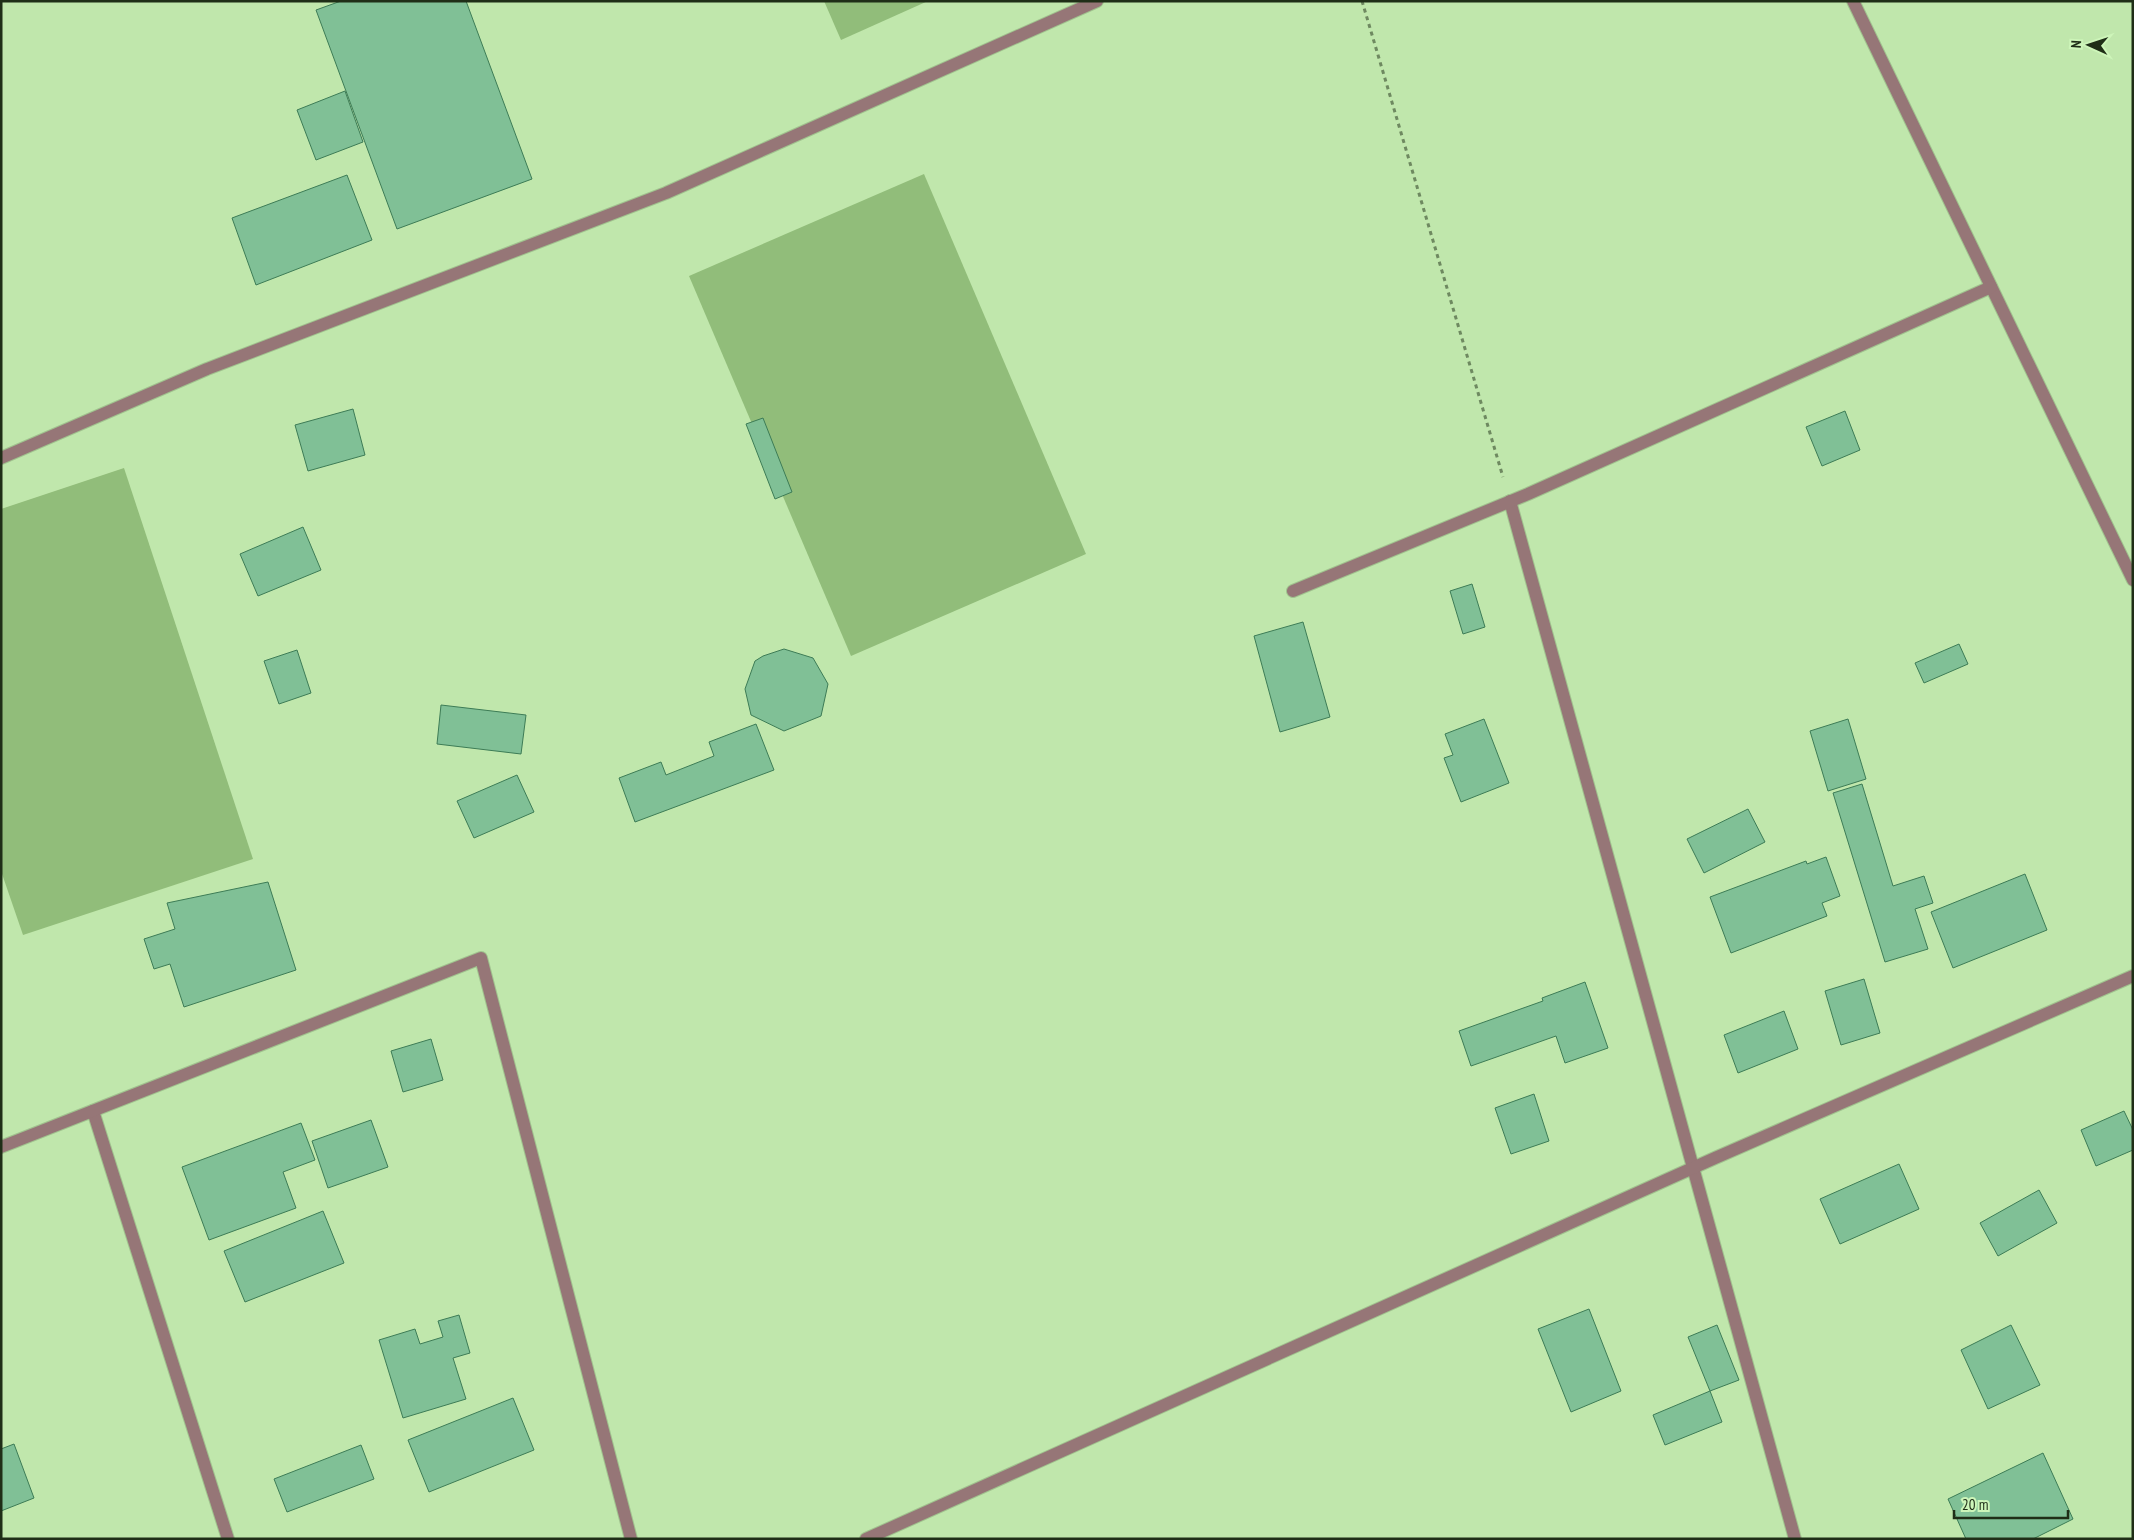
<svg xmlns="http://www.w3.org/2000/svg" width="2134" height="1540" font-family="'PT Sans Narrow',sans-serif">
  <rect width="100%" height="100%" fill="#c0e7ac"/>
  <g fill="#91bd7a">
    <polygon points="824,1 928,1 841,40"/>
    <polygon points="924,174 1086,554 851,656 689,276"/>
    <polygon points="124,468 253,859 23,935 1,871 1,509"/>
  </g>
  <g fill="#80c096" stroke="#3d7c56">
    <polygon points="341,1 466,1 532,179 397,229 316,10"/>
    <polygon points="345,91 363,142 316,160 297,110"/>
    <polygon points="347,175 372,240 256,285 232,218"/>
    <polygon points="353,409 365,455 308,471 295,425"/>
    <polygon points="1845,411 1860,450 1822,466 1806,427"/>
    <polygon points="763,418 792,492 775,499 746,424"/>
    <polygon points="303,527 321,570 258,596 240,554"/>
    <polygon points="1472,584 1485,627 1463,634 1450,591"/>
    <polygon points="1303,622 1330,717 1280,732 1254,636"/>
    <polygon points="1959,644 1968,664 1924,683 1915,663"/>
    <polygon points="784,649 813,658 828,684 821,716 784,731 751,715 745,689 755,661 763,656"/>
    <polygon points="297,650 311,693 279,704 264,661"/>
    <polygon points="441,705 526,715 521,754 437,744"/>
    <polygon points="1484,719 1509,783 1461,802 1444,758 1453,755 1445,734"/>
    <polygon points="1848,719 1866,779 1828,791 1810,731"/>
    <polygon points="756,724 774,770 635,822 619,778 661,762 666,775 714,756 709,742"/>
    <polygon points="517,775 534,812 474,838 457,801"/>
    <polygon points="1862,784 1893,886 1924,876 1933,903 1915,909 1928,949 1885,962 1833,793"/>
    <polygon points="1748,809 1765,842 1704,873 1687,839"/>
    <polygon points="1826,857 1840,896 1822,903 1827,916 1731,953 1710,897 1806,861 1807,864"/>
    <polygon points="2025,874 2047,930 1953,968 1931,912"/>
    <polygon points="268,882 296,970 184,1007 170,964 154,969 144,939 175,929 167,903"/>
    <polygon points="1864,979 1880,1033 1841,1045 1825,991"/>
    <polygon points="1585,982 1608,1048 1565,1063 1556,1036 1471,1066 1459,1031 1543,1001 1542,998"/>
    <polygon points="1784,1011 1798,1049 1738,1073 1724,1035"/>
    <polygon points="431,1039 443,1080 403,1092 391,1051"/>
    <polygon points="1534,1094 1549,1141 1511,1154 1495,1108"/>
    <polygon points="2124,1111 2133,1130 2133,1150 2096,1166 2081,1130"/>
    <polygon points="371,1120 388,1167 328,1188 312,1141"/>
    <polygon points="301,1123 315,1160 283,1172 296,1208 209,1240 182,1167"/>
    <polygon points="1899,1164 1919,1209 1840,1244 1820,1199"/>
    <polygon points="2039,1190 2057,1223 1998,1256 1980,1223"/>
    <polygon points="323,1211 344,1263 245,1302 224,1251"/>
    <polygon points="1589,1309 1621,1391 1571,1412 1538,1329"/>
    <polygon points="459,1315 470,1353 453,1358 466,1399 403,1418 379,1340 415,1329 420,1344 443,1337 438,1321"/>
    <polygon points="1717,1325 1739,1380 1710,1391 1688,1337"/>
    <polygon points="2011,1325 2040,1385 1988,1409 1961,1350"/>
    <polygon points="1710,1391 1722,1422 1665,1445 1653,1415"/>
    <polygon points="513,1398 534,1450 429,1492 408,1440"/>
    <polygon points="14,1444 34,1498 1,1511 1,1449"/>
    <polygon points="361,1445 374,1479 287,1512 274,1479"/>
    <polygon points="2043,1453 2073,1519 2033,1539 1966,1539 1948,1499"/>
  </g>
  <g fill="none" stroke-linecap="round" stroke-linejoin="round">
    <defs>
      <g id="minor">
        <polyline points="1853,1 2133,580"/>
        <polyline points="1,458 207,369 666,193 1097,1"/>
        <polyline points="1510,501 1795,1539"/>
        <polyline points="1293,591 1528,494 1991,287"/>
        <polyline points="93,1111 228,1539"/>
        <polyline points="1,1147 481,958 631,1539"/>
        <polyline points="866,1539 1715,1158 2133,976"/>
      </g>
    </defs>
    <use href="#minor" stroke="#a0c28e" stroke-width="14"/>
    <polyline stroke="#6e8960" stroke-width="3" stroke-dasharray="4 4" stroke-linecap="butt" points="1362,1 1503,477"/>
    <use href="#minor" stroke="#967677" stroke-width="12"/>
  </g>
  <rect width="2134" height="1540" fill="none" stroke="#1f2e17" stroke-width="5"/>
  <g transform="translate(2089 45) rotate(273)" stroke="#cdf5b9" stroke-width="4" paint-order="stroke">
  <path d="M0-4L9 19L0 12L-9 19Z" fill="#1f2e17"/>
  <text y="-8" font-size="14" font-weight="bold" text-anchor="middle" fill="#1f2e17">N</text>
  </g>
  <path d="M1954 1510v8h114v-8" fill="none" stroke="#1f2e17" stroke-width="2.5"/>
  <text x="1962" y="1510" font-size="15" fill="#1f2e17" stroke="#cdf5b9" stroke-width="4" paint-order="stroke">20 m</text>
</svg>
